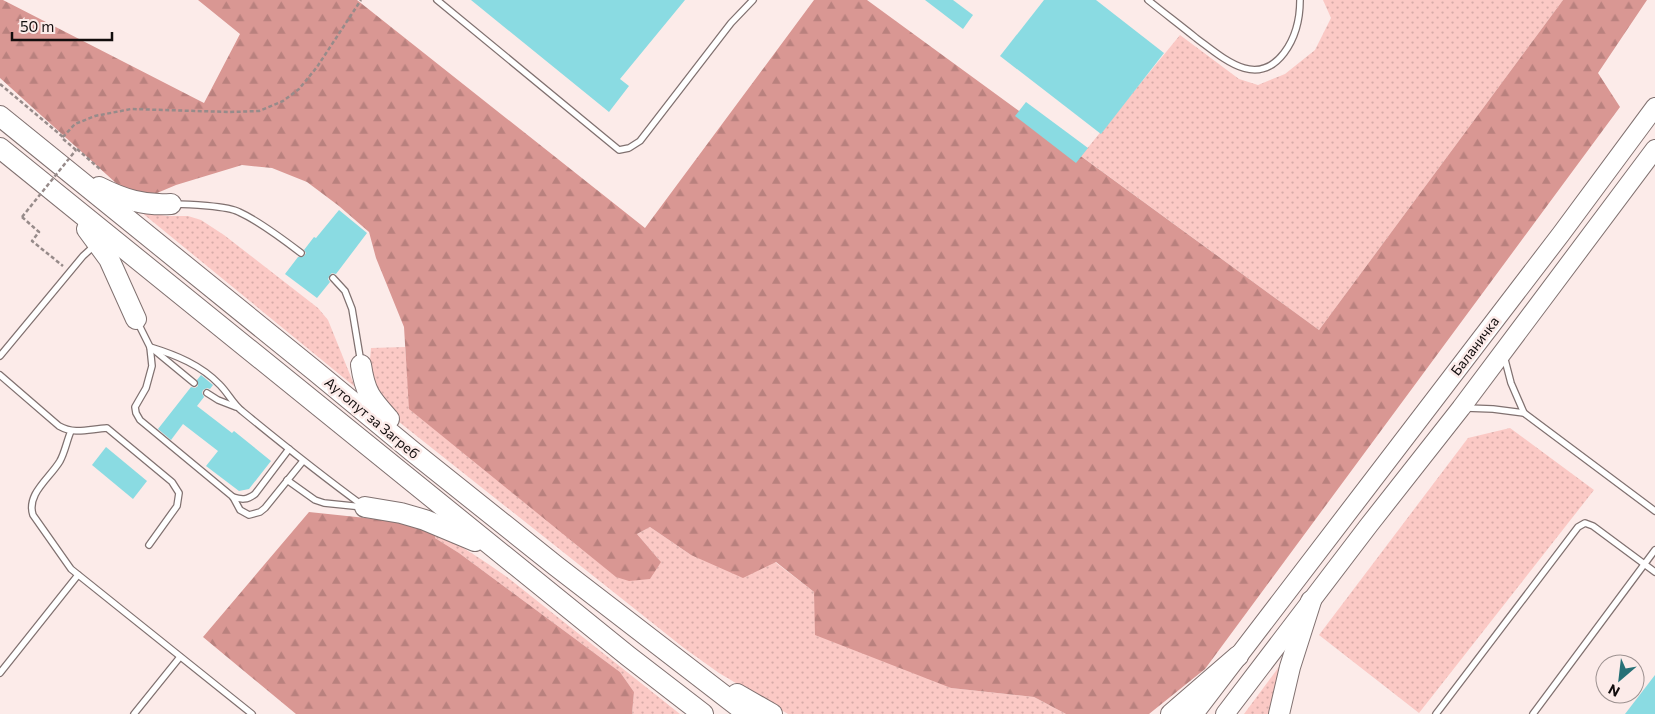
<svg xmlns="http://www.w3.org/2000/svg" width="1655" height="714" font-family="Commissioner,sans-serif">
  <defs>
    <pattern id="grass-dots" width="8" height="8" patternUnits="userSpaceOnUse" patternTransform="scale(1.25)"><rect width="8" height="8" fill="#fbc9c5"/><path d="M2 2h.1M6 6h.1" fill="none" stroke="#d6aba8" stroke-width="1.8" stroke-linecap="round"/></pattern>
    <pattern id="forest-firs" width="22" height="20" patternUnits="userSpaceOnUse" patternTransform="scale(1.25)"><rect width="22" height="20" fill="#d99793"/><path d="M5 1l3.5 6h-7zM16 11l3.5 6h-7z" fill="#b9817e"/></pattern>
  </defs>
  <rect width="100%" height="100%" fill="#fcebe9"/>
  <g fill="url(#grass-dots)">
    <polygon points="1323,0 1563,0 1319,330 1081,156 1180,35 1239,79 1258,85 1285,74 1315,50 1331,18"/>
    <polygon points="141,212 167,216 188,216 201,220 224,235 318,308 328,320 355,387"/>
    <polygon points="405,347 410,409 661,562 637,534 650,527 691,555 775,562 814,592 951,688 1034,697 1066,714 788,714 719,673 684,648 384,410 369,371 371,348"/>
    <polygon points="1510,428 1594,490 1419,713 1319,635 1468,438"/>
    <path d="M 436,533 C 461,545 484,561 507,577 L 680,714 L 632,714 L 634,692 L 620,672 L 459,553 L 435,538 Z"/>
    <polygon points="1287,656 1274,714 1244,714"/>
  </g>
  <g fill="url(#forest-firs)">
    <polygon points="0,0 3,0 204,103 240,34 198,0 357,0 645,228 814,0 867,0 1319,330 1563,0 1647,0 1598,73 1620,107 1205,669 1149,714 1066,714 1034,697 951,688 815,635 814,592 776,562 743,578 691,555 650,527 637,534 661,562 650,579 629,581 616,577 409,409 404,327 376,258 369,232 339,206 307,182 272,168 242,165 176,185 150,196 133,196 117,184 0,78"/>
    <polygon points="309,512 385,520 407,524 436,533 435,538 459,553 620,672 634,692 632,714 296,714 203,637"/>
  </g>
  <g fill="#8adbe2">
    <polygon points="471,0 685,0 620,79 629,86 609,112"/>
    <polygon points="925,0 953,0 973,15 963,29"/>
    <polygon points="1044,0 1096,0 1164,53 1101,134 1000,56"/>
    <polygon points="1026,102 1088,148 1076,163 1015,116"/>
    <polygon points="339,210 367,233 336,274 332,273 330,275 328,279 330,282 317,298 285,274 298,257 304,256 306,253 304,250 314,237 316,238"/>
    <polygon points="201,375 213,385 210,389 207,388 203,390 202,393 204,397 197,406 232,433 234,431 271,461 249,489 239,491 206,466 218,451 183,424 171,440 158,429 191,387 195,388 198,386 197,380"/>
    <polygon points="106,447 147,481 133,499 92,465"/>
    <polygon points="1655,675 1655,714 1625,714"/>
  </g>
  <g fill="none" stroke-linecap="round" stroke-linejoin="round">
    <defs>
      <g id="lane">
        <polyline points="437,0 619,150 629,148 640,141 731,23 753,0"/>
        <path d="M 1148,0 C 1164,13 1180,25 1196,38 C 1222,57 1256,90 1284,53 C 1296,37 1300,20 1300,0"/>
        <path d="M 173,204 C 187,204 228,206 239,212 C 259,221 284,240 301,253"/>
        <polyline points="333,278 345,291 352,309 361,363"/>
        <polyline points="137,321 150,347 152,366 146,388 135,407 136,413 140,420 233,497 240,510 249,515 260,512 265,508 303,461"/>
        <path d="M 150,347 C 176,355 201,365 220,385 C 228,393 233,404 242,411 C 281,443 321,475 362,505"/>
        <polyline points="154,350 194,383"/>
        <polyline points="0,356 83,256 94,246"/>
        <polyline points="1504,356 1511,383 1524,413"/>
        <path d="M 0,375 L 59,426 C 75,435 89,429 107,428 L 172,482 L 179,493 L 177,506 L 149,545"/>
        <polyline points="207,393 218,400 236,407"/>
        <polyline points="1466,408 1493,409 1524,413 1655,511"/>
        <path d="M 71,431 C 67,440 65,452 60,461 C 50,478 26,494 33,515 L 71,569 L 252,714"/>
        <polyline points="287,480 315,500 324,503 363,507"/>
        <path d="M 233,497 C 242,500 247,500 255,494 L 289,449"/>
        <polyline points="0,673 78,575"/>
        <polyline points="134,714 180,657"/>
        <polyline points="1436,714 1578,527 1585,523 1593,526 1655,572"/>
        <polyline points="1533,714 1655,550"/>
      </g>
      <g id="primary">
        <polyline points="1194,714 1561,234 1655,107"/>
        <polyline points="1225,714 1369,525 1461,408 1655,149"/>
      </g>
      <g id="highway">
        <polyline points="0,116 315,371 412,451 556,566 748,714"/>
        <polyline points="0,148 628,656 703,714"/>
        <path d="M 99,187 C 123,199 144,206 171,204"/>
        <polyline points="87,229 109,259 136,319"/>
        <path d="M 361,365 C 365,393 371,399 389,419"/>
        <polyline points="365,507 401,513 425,520 475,541"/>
        <polyline points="737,694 772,714"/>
        <polyline points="1171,714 1238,656"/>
        <polyline points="1279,714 1290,667 1311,601"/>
      </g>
    </defs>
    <use href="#lane" stroke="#807170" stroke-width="8"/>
    <use href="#primary" stroke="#807170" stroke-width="20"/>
    <use href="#highway" stroke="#807170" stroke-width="22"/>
    <g stroke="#978b8a" stroke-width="2.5" stroke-dasharray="4 2.5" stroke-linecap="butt">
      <polyline points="0,84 63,137"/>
      <polyline points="77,149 101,170"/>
      <polyline points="76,150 62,138 75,124 95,116 131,109 230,112 259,111 283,101 299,89 317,67 361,0"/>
      <polyline points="22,217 39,232 32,241 63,266"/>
    </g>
    <use href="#lane" stroke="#fff" stroke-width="5.5"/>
    <use href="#primary" stroke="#fff" stroke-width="18"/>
    <use href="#highway" stroke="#fff" stroke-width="20"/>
    <polyline stroke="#978b8a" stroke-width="2.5" stroke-dasharray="4 2.5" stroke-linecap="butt" points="22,217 76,150"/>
  </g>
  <g text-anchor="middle" stroke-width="5" stroke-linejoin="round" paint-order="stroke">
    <g font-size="14" fill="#120d0d" stroke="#fcebe9">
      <text transform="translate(1475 346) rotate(-53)" y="5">Баланичка</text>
      <text transform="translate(372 418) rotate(40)" y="5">Аутопут за Загреб</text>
    </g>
  </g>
  <g transform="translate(1620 679) rotate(208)"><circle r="24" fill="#fcebe9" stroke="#9e9291"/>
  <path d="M0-4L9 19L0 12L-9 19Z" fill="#267076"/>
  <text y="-8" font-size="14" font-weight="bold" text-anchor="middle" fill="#120d0d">N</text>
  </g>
  <path d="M12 32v8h100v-8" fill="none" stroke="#120d0d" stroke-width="2.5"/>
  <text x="20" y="32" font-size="15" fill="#120d0d" stroke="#fcebe9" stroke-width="4" paint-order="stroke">50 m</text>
</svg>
